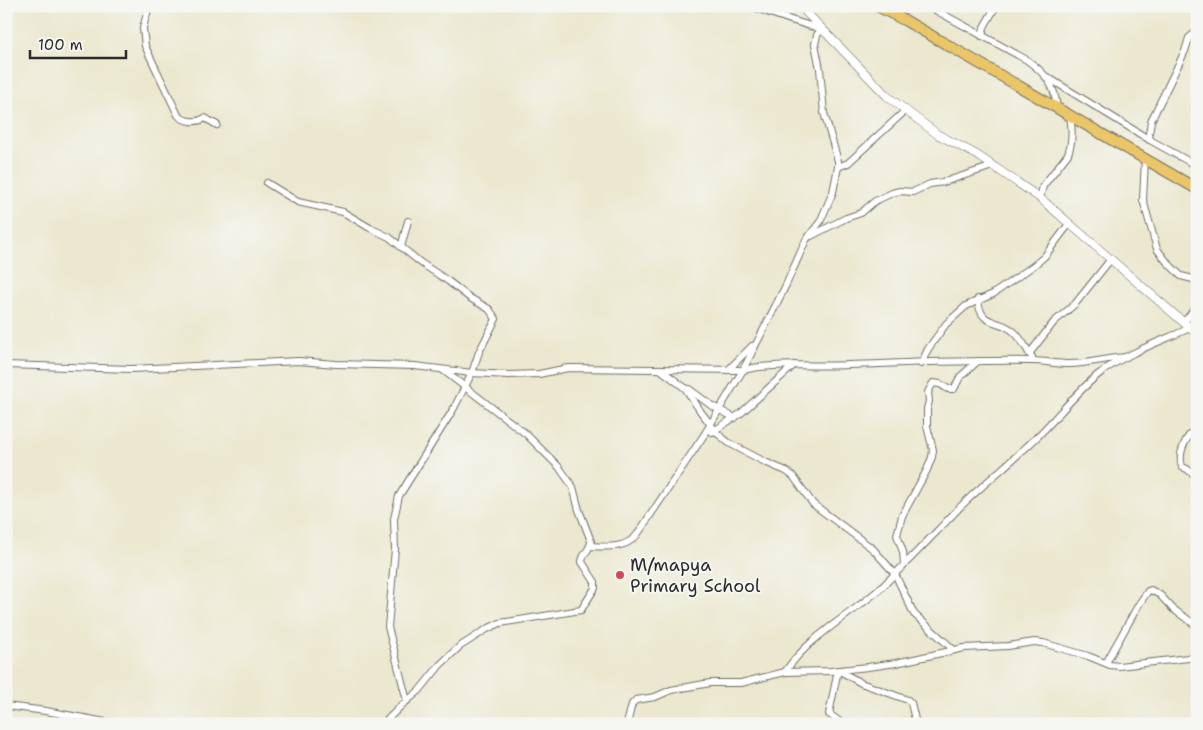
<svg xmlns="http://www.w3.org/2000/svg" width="1203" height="730" font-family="'Shantell Sans',sans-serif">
  <rect width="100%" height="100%" fill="#f6f6f2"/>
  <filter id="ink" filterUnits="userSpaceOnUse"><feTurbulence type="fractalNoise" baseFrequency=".02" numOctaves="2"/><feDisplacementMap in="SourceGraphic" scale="10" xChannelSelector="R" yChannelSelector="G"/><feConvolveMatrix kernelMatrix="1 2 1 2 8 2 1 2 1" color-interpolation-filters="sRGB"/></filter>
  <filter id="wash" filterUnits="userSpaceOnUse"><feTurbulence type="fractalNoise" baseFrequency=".0096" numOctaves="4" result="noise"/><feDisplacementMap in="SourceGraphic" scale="20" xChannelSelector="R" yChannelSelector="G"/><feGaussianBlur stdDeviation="1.12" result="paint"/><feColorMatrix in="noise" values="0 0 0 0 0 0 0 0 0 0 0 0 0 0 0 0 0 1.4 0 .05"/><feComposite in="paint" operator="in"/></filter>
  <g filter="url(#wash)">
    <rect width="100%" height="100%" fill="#ebe8cf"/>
  </g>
  <g filter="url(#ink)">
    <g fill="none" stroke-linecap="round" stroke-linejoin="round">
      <defs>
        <g id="minor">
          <path d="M 149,6 L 143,28 L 145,46 L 178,115 C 184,122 197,123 205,118 L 217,125"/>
          <path d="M 928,6 L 1027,60 C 1046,74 1055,84 1057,109"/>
          <polyline points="1176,7 1177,6"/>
          <polyline points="982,36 984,27 996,6"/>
          <polyline points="1047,77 1150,140 1197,166"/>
          <polyline points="1150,140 1149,134 1151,121 1185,51 1189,38 1197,31"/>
          <polyline points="1145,159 1143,200 1157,249 1167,262 1181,276 1197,280"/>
          <polyline points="838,167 848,163 905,111"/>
          <polyline points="267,183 298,202 343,212 370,228 389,237 421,263 448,281 470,298 489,309 496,319 479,352 472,373 453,410 399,496 394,519 395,549 388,627 407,701"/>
          <path d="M 1040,198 L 1043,186 L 1068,154 C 1073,141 1072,129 1070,116"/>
          <polyline points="811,236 846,218 861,213 875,201 892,193 900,191 913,192 930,184 944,182 993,166"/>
          <polyline points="401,247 408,221"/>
          <path d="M 978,299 C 980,328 999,318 1013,331 C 1021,337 1026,349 1032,357"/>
          <polyline points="1184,322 1197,306"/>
          <polyline points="1029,354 1054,322 1075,304 1111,259"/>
          <polyline points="921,364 928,349 946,324 966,306 993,294 1033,266 1044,257 1069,224"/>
          <path d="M 6,365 L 131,369 L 298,361 L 336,364 L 415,366 L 472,373 L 509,375 L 539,374 L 568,368 L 743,370 C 778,362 814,367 849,365 C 910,363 971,360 1032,361 C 1044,361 1057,364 1069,364 C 1089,364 1107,358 1126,357"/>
          <polyline points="660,369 685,388 701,412 718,434 729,443 765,462 786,471 793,476 813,504 873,549 895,574 914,614 954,650"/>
          <polyline points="728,370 752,346"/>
          <polyline points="689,389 712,406 735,418"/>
          <path d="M 1197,426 C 1187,437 1177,451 1182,467 L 1187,469 L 1197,477"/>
          <polyline points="712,432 740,414 794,365"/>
          <path d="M 590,546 C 607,547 625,549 637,535 L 704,435 L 743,370 L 786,285 L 806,240 L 820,222 L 833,192 L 838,167 L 838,161 L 824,113 L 820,69 L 815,44 L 817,35 L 822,29 C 798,23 775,15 751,6"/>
          <polyline points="904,564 903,552 897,535 902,516 927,470 932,457 933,450 927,426 927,409 929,401 928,392 933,383 940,384 948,389 954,389 960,377 978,361"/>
          <polyline points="1106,663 1139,604 1148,591 1151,590 1160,595 1173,609 1197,626"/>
          <path d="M 785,672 C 810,635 850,616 882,587 C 908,561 934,535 959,508 C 983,484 1010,463 1035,439 C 1057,418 1075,393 1099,374 C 1126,353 1160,342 1190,328"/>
          <polyline points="6,706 46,711 116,724"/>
          <path d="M 383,724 L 402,705 L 419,691 L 440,665 L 459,647 L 487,629 L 500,623 L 581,610 L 595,588 L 595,582 L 582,562 C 582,554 591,549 591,541 L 579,510 L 573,487 L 559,467 L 526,434 L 443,370"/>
          <polyline points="627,724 632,704 636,700 655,697 671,690 710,683 741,683 785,672 830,671 868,667 896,663 964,648 1008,646 1034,642 1043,643 1088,656 1110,665 1119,666 1197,657"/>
          <polyline points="843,724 829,714 838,670 861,683 908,700 911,703 916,724"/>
        </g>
        <polyline id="tertiary" points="800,6 887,96 937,134 977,155 1040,198 1197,334"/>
        <polyline id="primary" points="877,6 906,21 1197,189"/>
      </defs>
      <use href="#minor" stroke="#6e6d64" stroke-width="8"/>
      <use href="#tertiary" stroke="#6e6d64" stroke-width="9"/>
      <use href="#primary" stroke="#6e6d64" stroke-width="12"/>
      <use href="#minor" stroke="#fff" stroke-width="6"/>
      <use href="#tertiary" stroke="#fff" stroke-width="8"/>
      <use href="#primary" stroke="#ebc669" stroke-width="10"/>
    </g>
  </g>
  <circle fill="#d1495b" stroke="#f6f6f2" stroke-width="2" cx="620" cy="575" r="5"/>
  <g text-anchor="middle" stroke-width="4" stroke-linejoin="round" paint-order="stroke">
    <g font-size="18" fill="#2b2b2b" stroke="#f6f6f2" text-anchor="start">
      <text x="630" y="571">M/mapya<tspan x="630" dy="21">Primary School</tspan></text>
    </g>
  </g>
  <rect width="1203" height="730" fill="none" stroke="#f6f6f2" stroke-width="25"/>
  <path d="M30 50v8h96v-8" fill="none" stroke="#2b2b2b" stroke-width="2.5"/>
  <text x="38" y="50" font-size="15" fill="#2b2b2b" stroke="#f6f6f2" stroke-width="4" paint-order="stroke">100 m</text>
</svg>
